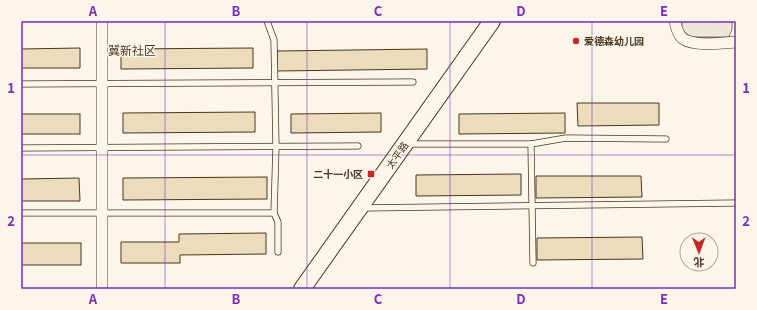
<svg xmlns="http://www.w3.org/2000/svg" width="757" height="310" font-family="Georgia,'Noto Sans SC',serif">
  <rect width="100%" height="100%" fill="#fbf6e9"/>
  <polygon fill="#ede6d9" stroke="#887966" points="682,21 732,21 732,29 729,37 690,37 682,29"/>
  <g fill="#ecdcbc" stroke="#4a3520">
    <polygon points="80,48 80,68 21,68 21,49"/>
    <polygon points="253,48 253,68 121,69 121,49"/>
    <polygon points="427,49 427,69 277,71 277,51"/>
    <polygon points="577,103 659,103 659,125 578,126"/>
    <polygon points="255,112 255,132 123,133 123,113"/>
    <polygon points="381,113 381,132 291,133 291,114"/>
    <polygon points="565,113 565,133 459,134 459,114"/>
    <rect x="21" y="114" width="59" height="20"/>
    <polygon points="521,174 521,195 416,196 416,175"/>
    <polygon points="536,176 641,176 642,197 536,198"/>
    <polygon points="267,177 267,199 123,200 123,178"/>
    <polygon points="79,178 80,201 21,201 21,179"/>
    <polygon points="266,233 266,254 180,255 180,263 121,263 121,242 179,242 179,234"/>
    <polygon points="642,237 643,259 537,260 537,238"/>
    <rect x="21" y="243" width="60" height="22"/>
  </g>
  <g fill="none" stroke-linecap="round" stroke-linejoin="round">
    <defs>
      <g id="lane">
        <polyline points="267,21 274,40 276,147 274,213 278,222 278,252"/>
        <polyline points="21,84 413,82"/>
        <polyline points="409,144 531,144 566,138 666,139"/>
        <polyline points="531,144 533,263"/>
        <polyline points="21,148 358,146"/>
        <polyline points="362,208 736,203"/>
        <polyline points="21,213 274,213"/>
      </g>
      <g id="street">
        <polyline points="102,21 102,289"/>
        <path d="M 675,21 C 676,27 678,34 682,38 C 693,47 722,43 736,42"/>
      </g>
      <polyline id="secondary" points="302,289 492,21"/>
    </defs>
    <use href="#lane" stroke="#4a3520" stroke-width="7"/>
    <use href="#street" stroke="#4a3520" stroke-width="12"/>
    <use href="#secondary" stroke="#4a3520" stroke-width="18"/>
    <use href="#lane" stroke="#fbf6e9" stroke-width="5.5"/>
    <use href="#street" stroke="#fbf6e9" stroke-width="11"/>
    <use href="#secondary" stroke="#fbf6e9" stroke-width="16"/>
  </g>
  <path fill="none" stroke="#7b2cbf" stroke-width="1" stroke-opacity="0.55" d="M 165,21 L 165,289M 307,21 L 307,289M 450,21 L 450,289M 592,21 L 592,289M 21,155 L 736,155"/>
  <g fill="#c62828" stroke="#fbf6e9" stroke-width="1.5">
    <circle cx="576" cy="41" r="4"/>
    <rect x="367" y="170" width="8" height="8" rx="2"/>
  </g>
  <g text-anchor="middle" stroke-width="3" stroke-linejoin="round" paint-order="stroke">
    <g font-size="10" font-weight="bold" fill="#4a3520" stroke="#fbf6e9" text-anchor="start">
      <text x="584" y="45">爱德森幼儿园</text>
      <text x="363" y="178" text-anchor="end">二十一小区</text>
    </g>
    <g font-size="10" fill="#4a3520" stroke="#fbf6e9">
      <text transform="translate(397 155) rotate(-55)" y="4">太平路</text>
    </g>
    <g font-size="12" fill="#4a3520" stroke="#fbf6e9">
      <text x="132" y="55">冀新社区</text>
    </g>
  </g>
  <rect width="757" height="310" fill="none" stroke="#fbf6e9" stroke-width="44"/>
  <g transform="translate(699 252) rotate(179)"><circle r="19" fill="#fbf6e9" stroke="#b4a999"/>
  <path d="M0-3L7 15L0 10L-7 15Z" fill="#c62828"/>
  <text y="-6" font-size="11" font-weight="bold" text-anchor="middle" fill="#4a3520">北</text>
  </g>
  <rect x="22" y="22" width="713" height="266" fill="none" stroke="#7b2cbf" stroke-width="1.5"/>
  <g font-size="13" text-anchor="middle" font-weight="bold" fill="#7b2cbf">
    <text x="93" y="16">A</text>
    <text x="236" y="16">B</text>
    <text x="378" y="16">C</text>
    <text x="521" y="16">D</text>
    <text x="664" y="16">E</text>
    <text x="11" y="93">1</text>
    <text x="746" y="93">1</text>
    <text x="11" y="226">2</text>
    <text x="746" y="226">2</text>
    <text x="93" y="304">A</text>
    <text x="236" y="304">B</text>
    <text x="378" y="304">C</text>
    <text x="521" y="304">D</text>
    <text x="664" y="304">E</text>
  </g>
</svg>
